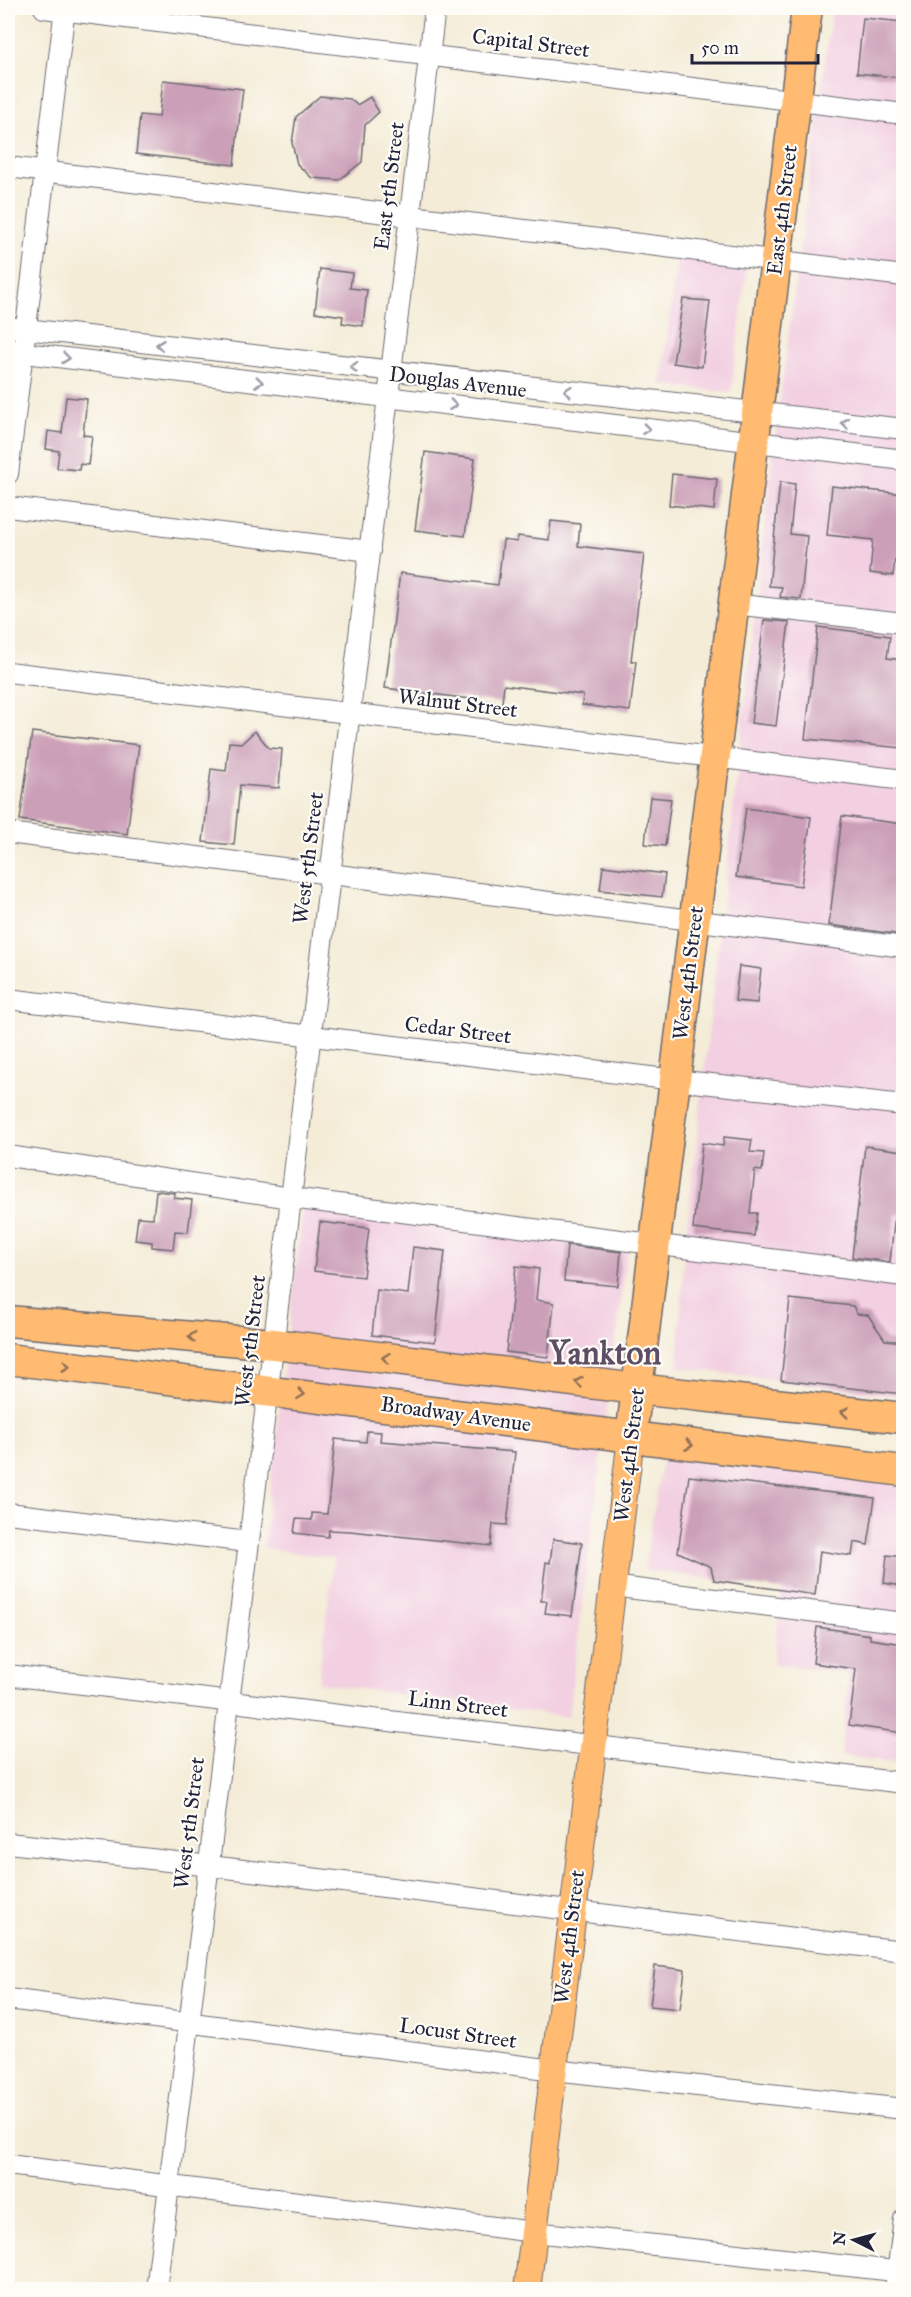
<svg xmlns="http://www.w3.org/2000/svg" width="911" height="2297" font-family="'IM FELL Great Primer',serif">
  <rect width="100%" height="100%" fill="#fdfcf7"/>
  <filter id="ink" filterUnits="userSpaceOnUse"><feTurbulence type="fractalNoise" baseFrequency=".0167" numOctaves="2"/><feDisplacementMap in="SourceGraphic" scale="12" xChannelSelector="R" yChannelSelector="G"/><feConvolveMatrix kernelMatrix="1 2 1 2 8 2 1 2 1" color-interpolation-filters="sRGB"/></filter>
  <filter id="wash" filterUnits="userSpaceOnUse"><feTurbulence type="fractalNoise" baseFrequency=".008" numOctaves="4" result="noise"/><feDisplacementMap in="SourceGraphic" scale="24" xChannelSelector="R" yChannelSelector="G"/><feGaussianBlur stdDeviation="1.35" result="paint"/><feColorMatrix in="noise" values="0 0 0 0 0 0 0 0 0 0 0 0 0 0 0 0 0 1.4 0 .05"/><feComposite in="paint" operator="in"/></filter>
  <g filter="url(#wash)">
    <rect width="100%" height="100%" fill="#f4ecd7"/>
    <g fill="#f2cfe1">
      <polygon points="832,8 903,8 903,1397 678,1367 684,1255 772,459"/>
      <polygon points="677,258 747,267 731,393 661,384"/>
      <polygon points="304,1197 629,1236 568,1717 318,1683 334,1558 263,1548"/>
      <polygon points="663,1455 903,1480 903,1763 841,1756 849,1673 773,1664 782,1589 644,1570"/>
    </g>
    <g id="blocks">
      <g fill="#cb9fb7">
        <polygon points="863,18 903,22 903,78 857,73"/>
        <polygon points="163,80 243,89 234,165 136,154 140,115 159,117"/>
        <polygon points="320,96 350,99 357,105 370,97 379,112 365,125 362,162 339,180 312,178 297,164 292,143 296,117"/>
        <polygon points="320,269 352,273 350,288 367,290 363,326 342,323 343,316 315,312"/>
        <polygon points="683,299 710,301 702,367 673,363"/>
        <polygon points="66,397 87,399 83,435 92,436 88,465 80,464 79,470 57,468 59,451 46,449 48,431 62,433"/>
        <polygon points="425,452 475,459 465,536 415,530"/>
        <polygon points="672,474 717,479 714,510 669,505"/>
        <polygon points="780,482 795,484 790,534 807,536 801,599 780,597 782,587 769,586"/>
        <polygon points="832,486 903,494 903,561 895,560 893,576 870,573 873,540 827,535"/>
        <polygon points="551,521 580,524 578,546 644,554 631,661 636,661 630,711 582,705 583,695 504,685 502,703 385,688 400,573 498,585 503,540 517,542 518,536 549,540"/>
        <polygon points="764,620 789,622 776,726 751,723"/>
        <polygon points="818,627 890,636 887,658 903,660 903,748 805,739"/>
        <polygon points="255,731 269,748 282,749 279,788 240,785 234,845 203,842 211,769 226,771 229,742 242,743"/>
        <polygon points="32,732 139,745 127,834 20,820"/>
        <polygon points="650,797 671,799 665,846 645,844"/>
        <polygon points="746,808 811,817 801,886 736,877"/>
        <polygon points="842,816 903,824 903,935 829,925"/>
        <polygon points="603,866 665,874 662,897 600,890"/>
        <polygon points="739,966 761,969 757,1003 735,1001"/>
        <polygon points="724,1137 752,1140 750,1152 764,1153 762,1171 755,1170 750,1213 757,1213 754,1236 693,1229 702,1143 723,1146"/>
        <polygon points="865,1146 903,1151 903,1215 895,1214 890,1262 852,1257"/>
        <polygon points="156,1191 175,1193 174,1198 192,1200 188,1232 175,1231 173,1249 152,1247 152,1242 135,1240 138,1217 153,1218"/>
        <polygon points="320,1222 369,1228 363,1277 314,1271"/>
        <polygon points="567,1245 621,1252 618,1286 564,1281"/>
        <polygon points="413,1247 445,1251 435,1342 372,1335 377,1290 408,1294"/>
        <polygon points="516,1266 539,1269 536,1300 554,1303 548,1357 506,1352"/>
        <polygon points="790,1299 853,1306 857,1314 868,1315 885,1340 903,1342 903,1394 781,1380"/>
        <polygon points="367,1431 381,1432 380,1441 515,1452 507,1525 493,1524 491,1546 350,1531 329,1530 328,1537 294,1533 296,1519 312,1520 312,1513 327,1514 335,1439 366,1442"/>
        <polygon points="689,1476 875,1498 868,1545 854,1542 852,1556 820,1551 815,1595 714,1580 711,1567 678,1552"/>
        <polygon points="553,1539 582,1543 572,1616 545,1613 547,1601 541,1601 546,1562 550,1563"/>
        <polygon points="887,1555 903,1557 903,1586 884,1583"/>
        <polygon points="817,1627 870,1635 870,1639 903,1644 903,1733 849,1725 856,1669 813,1663"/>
        <polygon points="655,1966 685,1970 680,2009 650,2006"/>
      </g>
    </g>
  </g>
  <g filter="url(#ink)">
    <use href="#blocks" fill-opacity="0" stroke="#6c6972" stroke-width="1.5"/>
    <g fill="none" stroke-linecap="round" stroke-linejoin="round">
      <defs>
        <g id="minor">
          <polyline points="44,8 904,114"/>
          <polyline points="8,167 904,276"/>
          <polyline points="8,327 904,429"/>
          <polyline points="8,351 904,460"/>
          <polyline points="8,474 65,8"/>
          <polyline points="8,507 370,551"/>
          <polyline points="733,604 904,623"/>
          <polyline points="8,672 904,780"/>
          <polyline points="8,833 904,947"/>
          <polyline points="8,999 675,1080 904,1105"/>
          <polyline points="8,1156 291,1198 904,1276"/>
          <polyline points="8,1513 248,1542"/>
          <polyline points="612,1586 904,1623"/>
          <polyline points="8,1675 904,1783"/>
          <path d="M 8,1843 C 307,1875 605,1916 904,1951"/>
          <polyline points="8,1999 554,2070 904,2109"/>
          <polyline points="8,2165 534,2232 904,2272"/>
          <polyline points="156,2290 268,1389 435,8"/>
          <polyline points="895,2290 904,2219"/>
        </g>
        <polyline id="major" points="527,2290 631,1437"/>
        <g id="highway">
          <polyline points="8,1321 274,1344 637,1389 904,1418"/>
          <polyline points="8,1359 904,1471"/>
          <polyline points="631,1437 807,8"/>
        </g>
      </defs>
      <use href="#minor" stroke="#6c6972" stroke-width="22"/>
      <use href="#major" stroke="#6c6972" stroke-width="28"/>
      <use href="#highway" stroke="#6c6972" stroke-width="33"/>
      <use href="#minor" stroke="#fff" stroke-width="20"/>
      <use href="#major" stroke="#ffbb71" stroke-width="26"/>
      <use href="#highway" stroke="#ffbb71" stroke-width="30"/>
    </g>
    <defs><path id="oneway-chevron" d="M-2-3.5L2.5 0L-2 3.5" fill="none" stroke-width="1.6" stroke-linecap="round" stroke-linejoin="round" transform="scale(1.5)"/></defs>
    <g stroke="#9c9ca7">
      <use href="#oneway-chevron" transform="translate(160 345) rotate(-173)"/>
      <use href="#oneway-chevron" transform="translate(66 358) rotate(7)"/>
      <use href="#oneway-chevron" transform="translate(354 367) rotate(-173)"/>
      <use href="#oneway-chevron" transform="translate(259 382) rotate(7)"/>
      <use href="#oneway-chevron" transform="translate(568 391) rotate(-174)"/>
      <use href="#oneway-chevron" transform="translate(453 405) rotate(7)"/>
      <use href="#oneway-chevron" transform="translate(845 423) rotate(-173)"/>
      <use href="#oneway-chevron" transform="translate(646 429) rotate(7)"/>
    </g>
    <g stroke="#906e56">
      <use href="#oneway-chevron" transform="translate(192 1337) rotate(-175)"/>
      <use href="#oneway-chevron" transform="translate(386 1358) rotate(-173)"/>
      <use href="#oneway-chevron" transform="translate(66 1366) rotate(7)"/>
      <use href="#oneway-chevron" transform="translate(579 1382) rotate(-173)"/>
      <use href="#oneway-chevron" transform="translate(301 1394) rotate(8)"/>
      <use href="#oneway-chevron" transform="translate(845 1412) rotate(-174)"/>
      <use href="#oneway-chevron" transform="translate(689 1445) rotate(7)"/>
    </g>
  </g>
  <g text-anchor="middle" stroke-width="4.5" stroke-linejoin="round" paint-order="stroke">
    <g font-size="21" fill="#22223b" stroke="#fdfcf7">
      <text transform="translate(531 43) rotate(7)" y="7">Capital Street</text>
      <text transform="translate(389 186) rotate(-83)" y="7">East 5th Street</text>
      <text transform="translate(782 210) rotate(-83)" y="7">East 4th Street</text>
      <text transform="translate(458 382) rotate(7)" y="7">Douglas Avenue</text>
      <text transform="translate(458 703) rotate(7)" y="7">Walnut Street</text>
      <text transform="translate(308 858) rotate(-83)" y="7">West 5th Street</text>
      <text transform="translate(688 973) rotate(-83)" y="7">West 4th Street</text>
      <text transform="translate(458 1030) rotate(7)" y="7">Cedar Street</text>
      <text transform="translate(250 1341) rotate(-83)" y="7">West 5th Street</text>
      <text transform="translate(456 1414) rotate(8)" y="7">Broadway Avenue</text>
      <text transform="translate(629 1455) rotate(-83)" y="7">West 4th Street</text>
      <text transform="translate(458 1704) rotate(7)" y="7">Linn Street</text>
      <text transform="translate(189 1823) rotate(-83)" y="7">West 5th Street</text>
      <text transform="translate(569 1937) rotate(-83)" y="7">West 4th Street</text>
      <text transform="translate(458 2033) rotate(8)" y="7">Locust Street</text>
    </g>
    <g font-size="33" font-weight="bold" fill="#5d4e66" stroke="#fdfcf7">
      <text x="605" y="1364">Yankton</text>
    </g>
  </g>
  <rect width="911" height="2297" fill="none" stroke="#fdfcf7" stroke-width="30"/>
  <g transform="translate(854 2240) rotate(276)" stroke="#fdfcf7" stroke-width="4.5" paint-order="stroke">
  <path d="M0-4.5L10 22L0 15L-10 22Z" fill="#22223b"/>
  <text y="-9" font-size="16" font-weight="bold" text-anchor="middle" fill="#22223b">N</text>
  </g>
  <path d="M692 54v9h126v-9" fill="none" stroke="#22223b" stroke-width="3"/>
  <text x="701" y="54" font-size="18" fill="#22223b" stroke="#fdfcf7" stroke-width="4.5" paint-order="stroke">50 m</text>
</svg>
